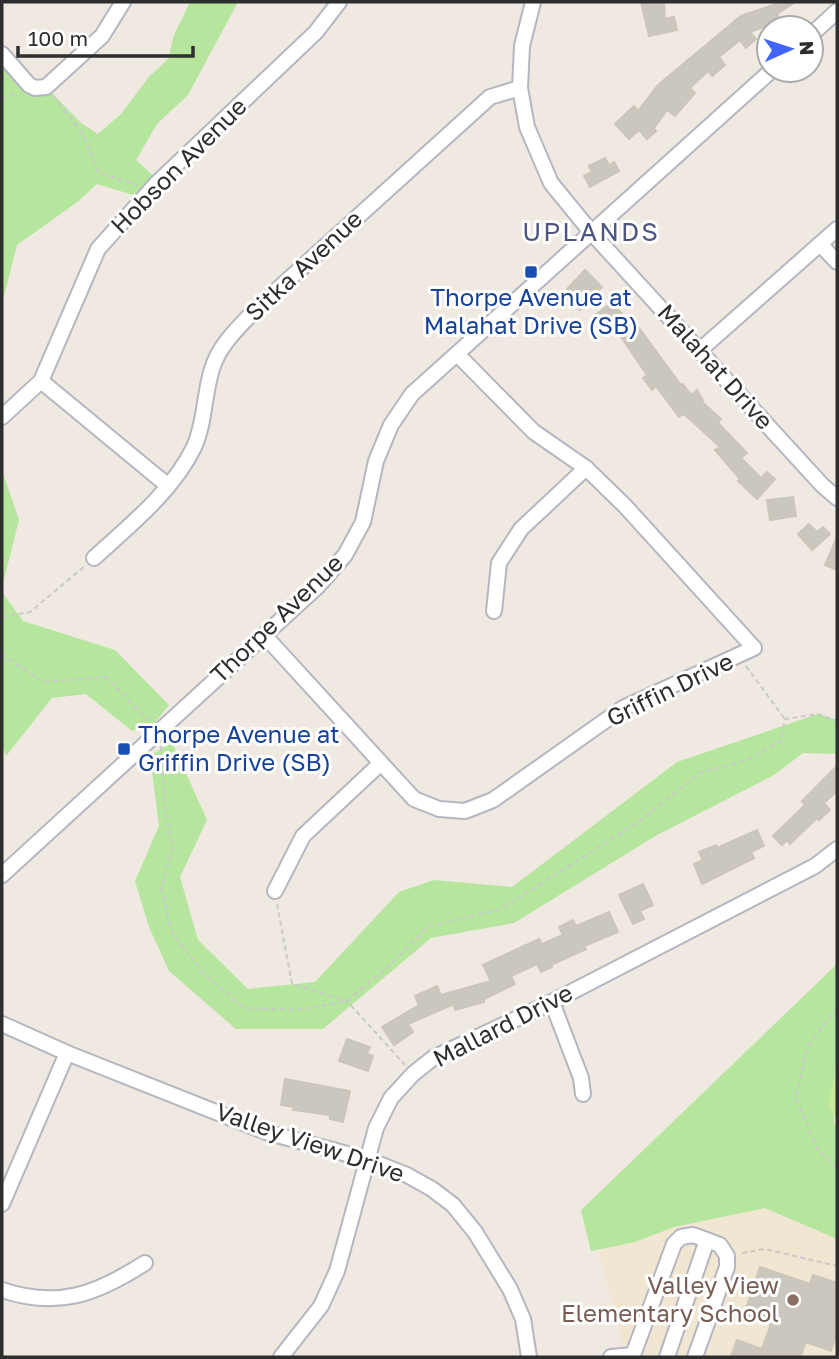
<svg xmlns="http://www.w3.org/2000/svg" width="839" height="1359" font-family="'Golos Text',sans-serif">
  <rect width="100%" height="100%" fill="#efe9e1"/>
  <polygon fill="#f0e6d1" points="837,971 837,1357 620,1357 623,1346 588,1210"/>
  <g fill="#b6e59e">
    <polygon points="190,2 238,2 188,95 157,124 136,160 156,178 133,195 97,184 76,203 17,245 2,304 2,54 29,85 46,87 80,122 98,134 121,114 148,78 168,59 174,35"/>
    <polygon points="2,470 19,520 2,587"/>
    <polygon points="2,592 23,621 115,650 169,705 153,725 132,731 86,694 52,698 6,756 2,745"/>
    <polygon points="818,714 837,720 837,754 803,753 774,775 657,835 514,923 431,938 323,1029 236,1029 169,971 149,927 135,881 159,826 150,756 172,742 207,820 180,877 198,940 248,989 315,982 399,892 434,880 512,887 677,762"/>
    <polygon points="837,964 837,1063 835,1066 834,1123 837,1127 837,1239 765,1208 674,1227 635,1242 591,1251 581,1210"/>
  </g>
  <polygon fill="#c9ec9a" points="837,1075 837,1118 828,1106 834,1079"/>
  <g fill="#cbc7bf" stroke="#cbc5ba" stroke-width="2">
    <polygon points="641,2 664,2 665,19 674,17 677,30 649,36"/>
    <polygon points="782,2 795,2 777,14 780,21 750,32 756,39 746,48 740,40 719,57 725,65 712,76 708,71 690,88 695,93 675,116 667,110 654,128 656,131 647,139 639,130 629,139 615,124 634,106 638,111 658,85 741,16"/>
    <polygon points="605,158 609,165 614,162 619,171 590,187 584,176 592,172 589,166"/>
    <polygon points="585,270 602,287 580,310 567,298 571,293 567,289"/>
    <polygon points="613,302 632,327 636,324 681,385 683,384 691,395 697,390 703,400 701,401 721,419 718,423 747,453 741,458 761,478 767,472 775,479 757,499 738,481 740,479 715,450 720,447 684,414 679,417 656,386 652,390 643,378 647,375 613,325 605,330 594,316"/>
    <polygon points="793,497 796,516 770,520 767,500"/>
    <polygon points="809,524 817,532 823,527 830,534 812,550 798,534"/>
    <polygon points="837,537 837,570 825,565"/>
    <polygon points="837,766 837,791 824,803 830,810 819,820 817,818 790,844 787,840 782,845 773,836 805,805 802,801"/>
    <polygon points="757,830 764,846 751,852 754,858 702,884 694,864 703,860 699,852 716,845 717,848"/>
    <polygon points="643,884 653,905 640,911 644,919 633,924 619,895"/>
    <polygon points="609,912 618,932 584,946 586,949 551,965 552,967 541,972 537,964 511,976 515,984 484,999 484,1002 455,1010 454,1004 408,1024 413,1032 394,1045 382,1027 419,1005 415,996 437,986 441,995 491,981 483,965 539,939 542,944 563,935 559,927 573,920 576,926"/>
    <polygon points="347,1039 370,1047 367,1054 373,1056 368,1071 339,1061"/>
    <polygon points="285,1079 350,1091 343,1122 330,1119 330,1115 293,1110 294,1107 281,1105"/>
    <polygon points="760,1267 810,1284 813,1275 837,1283 837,1332 831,1351 806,1342 800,1357 731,1357 737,1340 762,1349 771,1324 744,1315"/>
  </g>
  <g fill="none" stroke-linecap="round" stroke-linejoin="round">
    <defs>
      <g id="minor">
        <polyline points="533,2 522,46 520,88 527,127 551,183 591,232 822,485 837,498"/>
        <polyline points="811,35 837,11"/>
        <polyline points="2,54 29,85 35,88 46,87 102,36 123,2"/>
        <polyline points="820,244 837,262"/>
        <polyline points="700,350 837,229"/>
        <polyline points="41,381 167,485"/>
        <polyline points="2,417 41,381 98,249 157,183 316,32 339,2"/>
        <path d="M 94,558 C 130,525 173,491 194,447 C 205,423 204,394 212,369 C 219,345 239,327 256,309 L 490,97 L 520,88"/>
        <polyline points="494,611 499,563 521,529 586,468"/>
        <polyline points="264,635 414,799 439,809 465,811 493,800 623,708 754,648 625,506 586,468 534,432 457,354"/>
        <polyline points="2,875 318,586 345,555 363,522 376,461 391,425 412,394 772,70"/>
        <polyline points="275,891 303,836 381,763"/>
        <polyline points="552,1002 581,1078 583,1094"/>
        <polyline points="2,1024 67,1053 266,1132 369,1160 407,1175 432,1189 453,1205 475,1232 510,1289 523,1319 529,1357"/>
        <polyline points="2,1204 67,1053"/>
        <path d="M 2,1290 C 58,1309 97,1294 145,1263"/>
        <polyline points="281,1357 321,1306 337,1271 376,1128 391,1098 413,1074 433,1058 552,1002 815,866 837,849"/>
        <polyline points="611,1357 633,1355 674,1244 681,1237 693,1235 720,1245 727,1256 727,1267 695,1357"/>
        <polyline points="667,1357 707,1240"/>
      </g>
    </defs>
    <use href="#minor" stroke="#b4b7c1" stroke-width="18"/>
    <g stroke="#c9c9c9" stroke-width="2" stroke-dasharray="5 3.5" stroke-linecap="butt">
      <polyline points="53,96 83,134 99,173 137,185"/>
      <polyline points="2,100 16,92"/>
      <polyline points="2,617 30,612 85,566"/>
      <polyline points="2,654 43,682 106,677 149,721"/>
      <polyline points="746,666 784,718"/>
      <polyline points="161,746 165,810 173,848 161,888 172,933 206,976 244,1008 297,1010 347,1001 388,967 427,927 501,909 637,823 700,773 749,759 781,741 785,719 818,714 837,721"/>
      <polyline points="277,904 292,984 347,1001 405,1065"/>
      <polyline points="837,1008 807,1048 796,1099 818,1150 837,1168"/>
      <polyline points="742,1253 765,1249 837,1266"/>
    </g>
    <use href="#minor" stroke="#fff" stroke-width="14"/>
  </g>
  <g fill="#1a4fb4" stroke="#fff" stroke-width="2.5">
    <rect x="524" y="265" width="14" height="14" rx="3.5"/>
    <rect x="117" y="742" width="14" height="14" rx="3.5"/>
  </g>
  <circle fill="#8d6e63" stroke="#fff" stroke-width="2.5" cx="793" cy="1300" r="7"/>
  <g text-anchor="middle" stroke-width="6" stroke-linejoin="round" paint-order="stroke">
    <g font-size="24" fill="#2e2e2e" stroke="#fff">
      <text transform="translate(179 166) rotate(-45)" y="8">Hobson Avenue</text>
      <text transform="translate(304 266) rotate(-43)" y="8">Sitka Avenue</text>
      <text transform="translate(715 367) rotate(48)" y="8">Malahat Drive</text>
      <text transform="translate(277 619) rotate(-44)" y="8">Thorpe Avenue</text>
      <text transform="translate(670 690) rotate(-26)" y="8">Griffin Drive</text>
      <text transform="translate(503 1026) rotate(-27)" y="8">Mallard Drive</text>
      <text transform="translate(310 1143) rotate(19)" y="8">Valley View Drive</text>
    </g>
    <g font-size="24" fill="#164399" stroke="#fff">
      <text x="531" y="306">Thorpe Avenue at<tspan x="531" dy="28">Malahat Drive (SB)</tspan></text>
      <text x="138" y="743" text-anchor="start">Thorpe Avenue at<tspan x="138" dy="28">Griffin Drive (SB)</tspan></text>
    </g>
    <g font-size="24" fill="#785e54" stroke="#fff" text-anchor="end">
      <text x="779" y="1294">Valley View<tspan x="779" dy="28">Elementary School</tspan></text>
    </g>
    <g font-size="26" letter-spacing="2" fill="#4d5680" stroke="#fff">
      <text x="591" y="241">UPLANDS</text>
    </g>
  </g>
  <rect width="839" height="1359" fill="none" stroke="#2e2e2e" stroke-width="7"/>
  <g transform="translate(790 49) rotate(87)"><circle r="33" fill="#ffffff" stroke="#ababab" stroke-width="2"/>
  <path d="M0-5L12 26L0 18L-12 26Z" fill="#4264fb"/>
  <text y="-10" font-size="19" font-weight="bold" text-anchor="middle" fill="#2e2e2e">N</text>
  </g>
  <path d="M18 46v10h175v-10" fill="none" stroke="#2e2e2e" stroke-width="3.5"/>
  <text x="28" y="46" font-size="21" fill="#2e2e2e" stroke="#ffffff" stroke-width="5" paint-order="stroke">100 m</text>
</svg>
